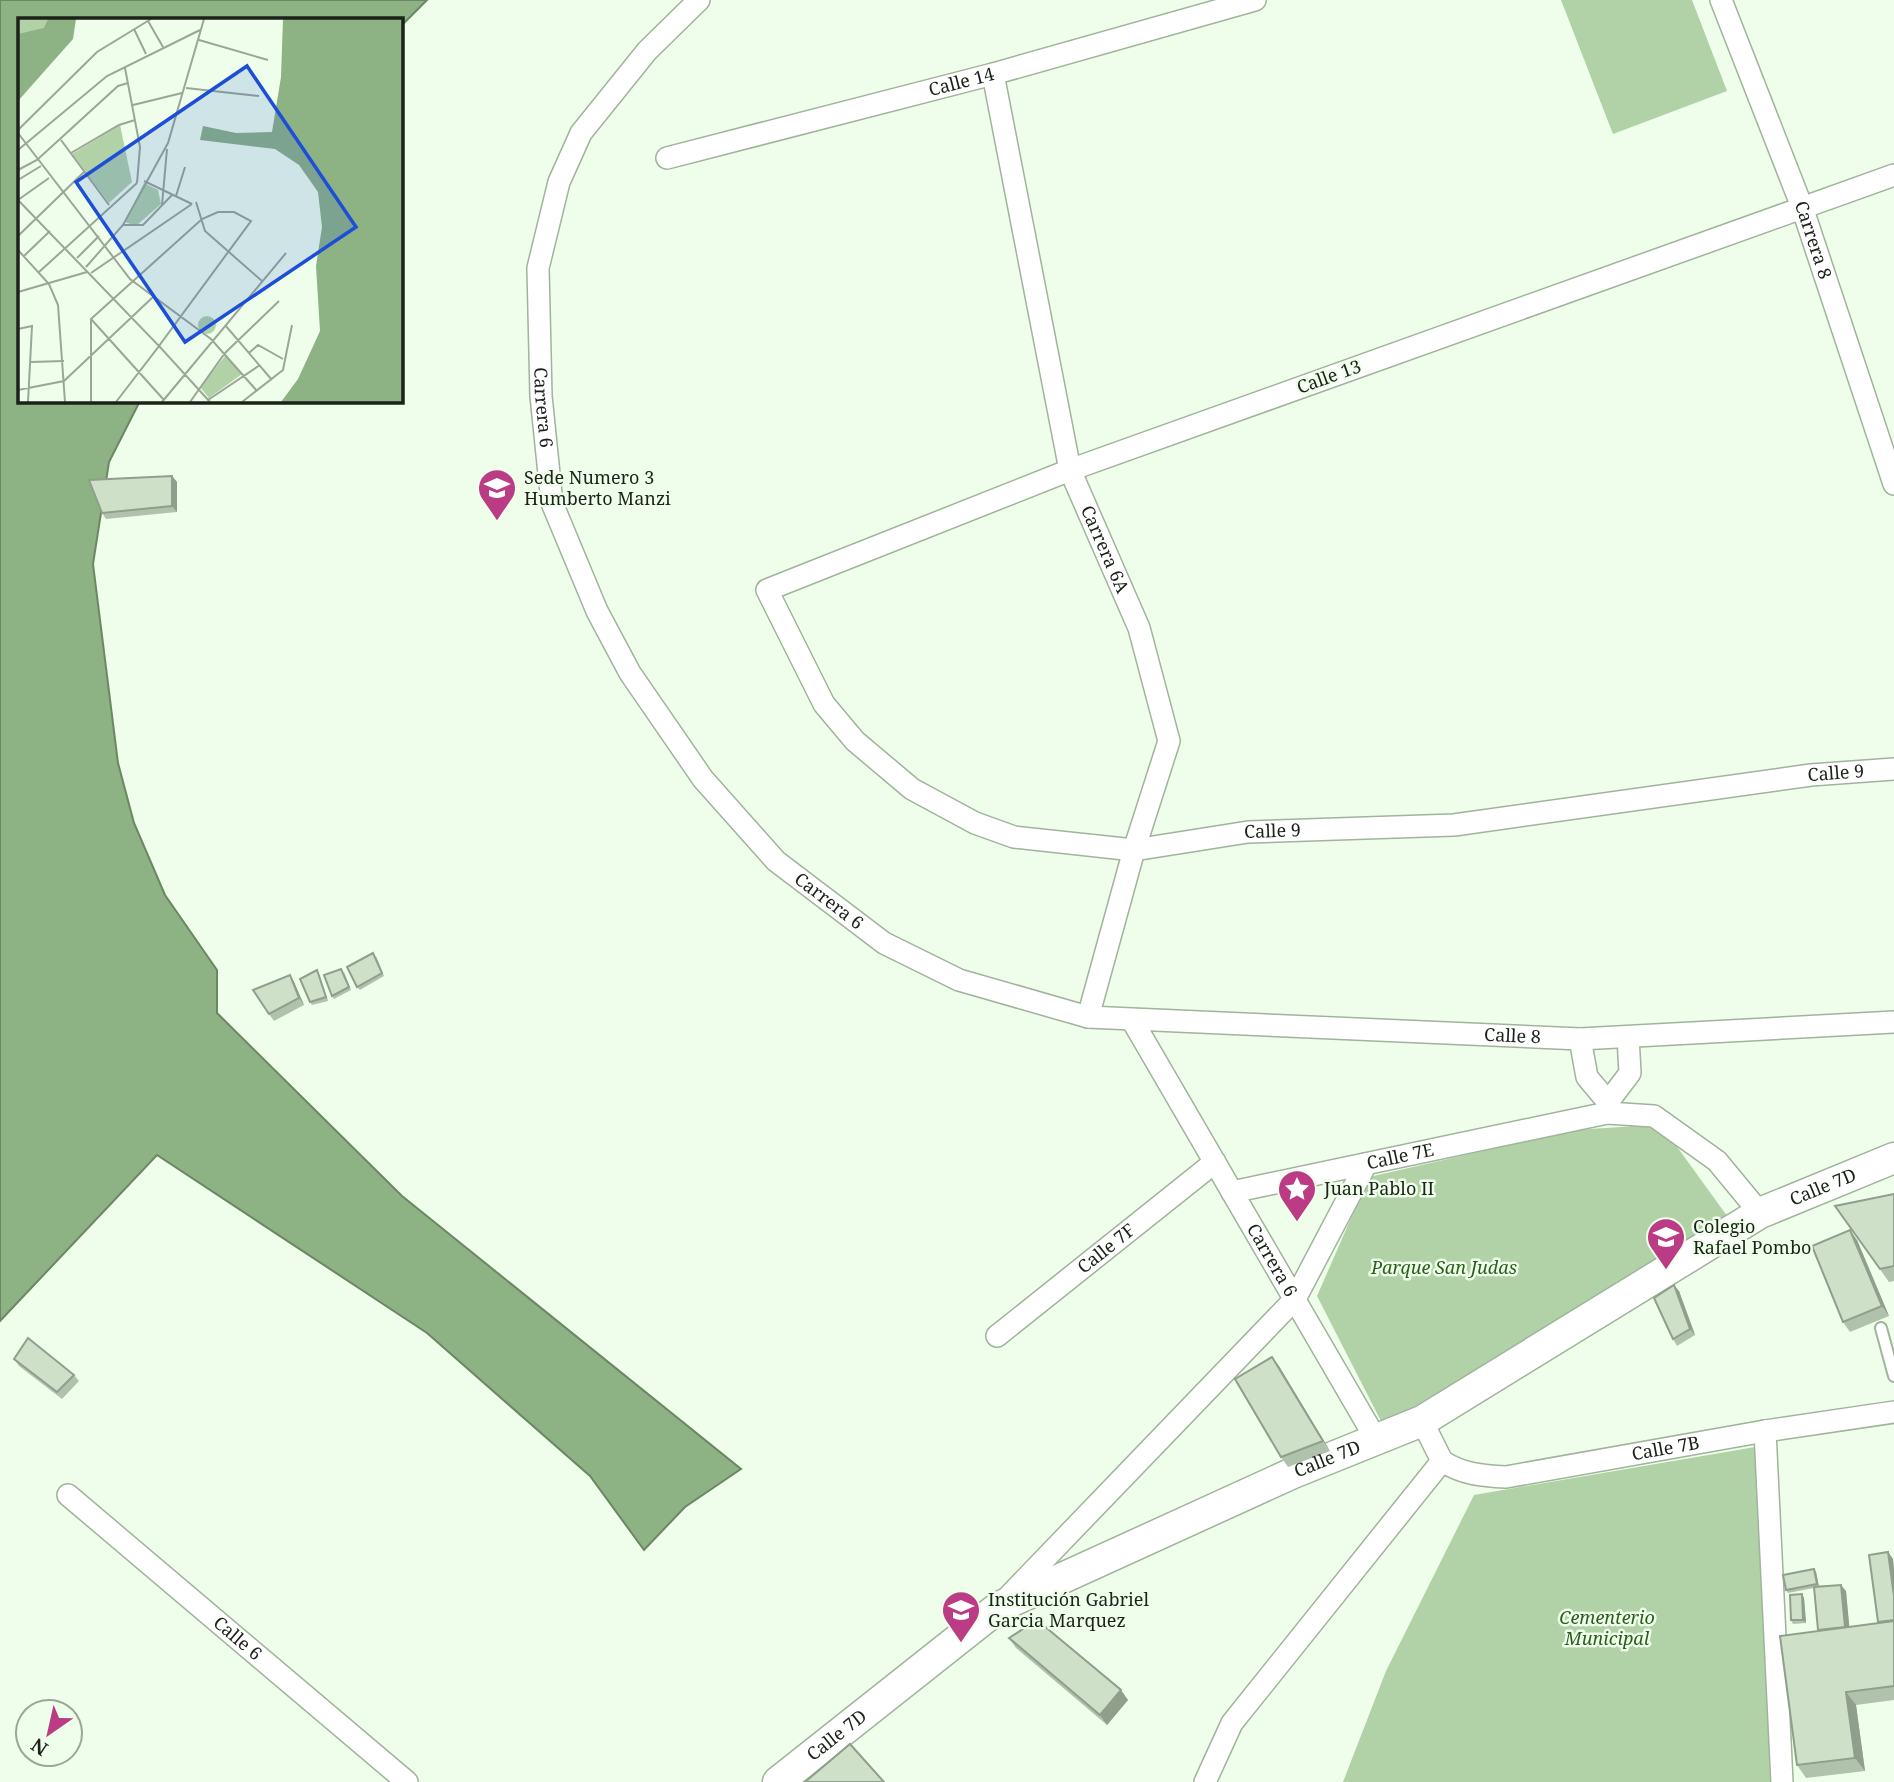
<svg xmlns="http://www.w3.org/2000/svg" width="1894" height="1782" font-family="'Noto Serif',serif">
  <rect width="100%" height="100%" fill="#eefeea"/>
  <g fill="#b0d2a6">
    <polygon points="1561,0 1692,0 1727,91 1613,134"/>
    <polygon points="1651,1125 1670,1137 1730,1220 1383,1425 1317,1296 1369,1177 1575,1130"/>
    <polygon points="1755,1447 1772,1782 1343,1782 1386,1671 1474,1495"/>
  </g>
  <polygon fill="#8db283" stroke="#6b8763" stroke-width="2" points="0,0 427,0 401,26 401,19 19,19 19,401 140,401 109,462 93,564 118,763 134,823 165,895 217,970 217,1013 402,1196 741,1469 685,1507 644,1550 590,1476 427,1333 157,1155 0,1321"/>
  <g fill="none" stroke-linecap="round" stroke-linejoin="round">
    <defs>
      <polyline id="lane" points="1881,1328 1894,1376"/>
      <g id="street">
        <path id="s1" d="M 699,0 L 647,51 L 581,133 L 559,182 L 538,268 L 541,396 L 552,503 L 597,611 L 630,673 L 703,779 L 776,861 L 884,943 L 959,980 L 1088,1017 L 1580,1039 L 1894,1022"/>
        <path id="s2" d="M 1721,0 L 1802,207 L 1894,484"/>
        <path id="s3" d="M 993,74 L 1070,470 L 1139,628 L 1169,741 L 1134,850 L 1088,1017"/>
        <path id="s4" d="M 667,158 L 993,74 L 1255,0"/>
        <path id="s5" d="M 1894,175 L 1070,470 L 767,590 L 824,704 L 855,741 L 912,789 L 975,823 L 1014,837 L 1134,850 L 1248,832 L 1454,825 L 1811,775 L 1894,769"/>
        <path id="s6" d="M 1132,1020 L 1377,1441"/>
        <polyline points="1580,1039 1587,1077 1608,1102"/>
        <polyline points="1607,1113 1608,1102 1630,1073 1628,1037"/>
        <path id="s7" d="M 1232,1192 L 1607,1113 L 1654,1116 L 1717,1161 L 1760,1213"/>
        <path id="s8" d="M 997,1336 L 1215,1162"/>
        <polyline points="1422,1421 1442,1461"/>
        <polyline points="1765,1431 1782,1782"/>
        <path id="s9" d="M 1442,1461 C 1462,1474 1482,1476 1506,1477 L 1765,1431 L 1894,1412"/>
        <path id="s10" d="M 68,1495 L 407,1782"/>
        <polyline points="1009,1596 1295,1299 1366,1164"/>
        <polyline points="1205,1782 1232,1723 1442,1461"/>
      </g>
      <g id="secondary">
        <path id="s11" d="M 778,1782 L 999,1607 L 1293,1473 L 1422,1421 L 1760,1213 L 1894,1158"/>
      </g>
    </defs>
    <use href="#lane" stroke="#a1b39c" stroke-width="14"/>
    <use href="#street" stroke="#a1b39c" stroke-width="24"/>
    <use href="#secondary" stroke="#a1b39c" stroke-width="33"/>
    <use href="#lane" stroke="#fff" stroke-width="10"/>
    <use href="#street" stroke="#fff" stroke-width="21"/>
    <use href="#secondary" stroke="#fff" stroke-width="30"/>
  </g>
  <g fill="#b1c2ac">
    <polygon points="172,476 177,482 177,512 106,519 102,513"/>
    <polygon points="376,956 384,976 360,990 357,987"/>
    <polygon points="344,972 351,990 334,999 332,996"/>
    <polygon points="319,974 328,1001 312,1005 310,1002"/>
    <polygon points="290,975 294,982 304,1005 274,1021 269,1014"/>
    <polygon points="1894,1194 1894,1281 1889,1282 1835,1206"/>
    <polygon points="1857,1240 1889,1316 1850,1332 1843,1322"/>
    <polygon points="1679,1291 1695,1335 1677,1346 1673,1339"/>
    <polygon points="1272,1357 1330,1451 1288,1467 1281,1457"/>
    <polygon points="14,1359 74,1375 79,1381 62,1399 19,1366"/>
    <polygon points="1888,1552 1893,1559 1894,1570 1894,1700 1856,1705 1865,1771 1806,1778 1797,1765 1818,1631 1814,1588 1788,1593 1786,1590 1816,1572 1819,1587 1846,1591 1849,1627 1879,1623 1878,1622"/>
    <polygon points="1804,1598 1806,1623 1793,1624 1791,1620"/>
    <polygon points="1009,1638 1128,1700 1107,1725 1016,1648"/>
  </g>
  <g fill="#909e8c">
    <polygon points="172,476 177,482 177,512 172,506"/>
    <polygon points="317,970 319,974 328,1001 326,997"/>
    <polygon points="290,975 294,982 304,1005 299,998"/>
    <polygon points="1850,1230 1857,1240 1889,1316 1882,1306"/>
    <polygon points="1674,1285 1679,1291 1695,1335 1690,1329"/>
    <polygon points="1272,1357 1279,1366 1330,1451 1323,1441"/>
    <polygon points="1888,1552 1893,1559 1894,1570 1894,1596"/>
    <polygon points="1814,1569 1816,1572 1819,1587 1817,1584"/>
    <polygon points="1841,1585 1846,1591 1850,1634 1845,1628"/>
    <polygon points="1802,1594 1804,1598 1806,1623 1803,1620"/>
    <polygon points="1121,1690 1128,1700 1107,1725 1100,1715"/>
    <polygon points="1846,1692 1856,1705 1865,1771 1855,1758"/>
  </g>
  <g fill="#cee1c8" stroke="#909e8c" stroke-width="2">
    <polygon points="172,476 172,506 102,513 89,480"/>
    <polygon points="373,953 382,973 357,987 347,967"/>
    <polygon points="341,969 349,987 332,996 324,975"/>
    <polygon points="317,970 326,997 310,1002 300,979"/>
    <polygon points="290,975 299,998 269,1014 253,990"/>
    <polygon points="1894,1194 1894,1266 1880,1269 1835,1206"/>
    <polygon points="1850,1230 1882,1306 1843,1322 1812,1246"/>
    <polygon points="1674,1285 1690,1329 1673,1339 1654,1298"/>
    <polygon points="28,1338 74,1375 57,1392 14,1359"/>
    <polygon points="1272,1357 1323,1441 1281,1457 1235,1379"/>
    <polygon points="1888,1552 1894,1596 1894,1620 1878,1622 1869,1555"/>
    <polygon points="1814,1569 1817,1584 1786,1590 1783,1575"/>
    <polygon points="1841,1585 1845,1627 1818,1630 1814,1587"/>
    <polygon points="1802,1594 1803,1620 1791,1620 1790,1595"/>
    <polygon points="1037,1620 1121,1690 1100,1715 1009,1638"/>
    <polygon points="1894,1621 1894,1686 1846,1692 1855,1758 1797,1765 1780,1636"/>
    <polygon points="850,1744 884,1782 805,1782"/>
  </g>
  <defs>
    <symbol id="school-pin" viewBox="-11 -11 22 30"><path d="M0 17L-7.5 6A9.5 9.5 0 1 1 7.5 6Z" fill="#bc3b85" stroke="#eefeea"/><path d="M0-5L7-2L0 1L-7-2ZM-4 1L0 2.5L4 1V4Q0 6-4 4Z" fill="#fff"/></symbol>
    <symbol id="sight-pin" viewBox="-11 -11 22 30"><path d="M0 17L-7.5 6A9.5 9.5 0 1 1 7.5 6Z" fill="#bc3b85" stroke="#eefeea"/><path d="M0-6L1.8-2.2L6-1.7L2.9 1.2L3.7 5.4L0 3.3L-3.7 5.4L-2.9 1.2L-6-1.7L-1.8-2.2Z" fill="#fff"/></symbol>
  </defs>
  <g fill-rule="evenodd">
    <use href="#school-pin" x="475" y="466" width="44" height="60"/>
    <use href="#sight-pin" x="1275" y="1167" width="44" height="60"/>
    <use href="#school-pin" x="1644" y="1215" width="44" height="60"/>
    <use href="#school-pin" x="939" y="1588" width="44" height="60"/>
  </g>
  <g text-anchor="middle" stroke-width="5" stroke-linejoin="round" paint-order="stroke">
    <g font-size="18" fill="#1b2219" stroke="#eefeea">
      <text dy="6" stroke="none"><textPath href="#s4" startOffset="304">Calle 14</textPath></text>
      <text dy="6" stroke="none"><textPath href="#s2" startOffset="257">Carrera 8</textPath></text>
      <text transform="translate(1329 377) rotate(-20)" y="6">Calle 13</text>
      <text dy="6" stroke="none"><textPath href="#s1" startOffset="460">Carrera 6</textPath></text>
      <text dy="6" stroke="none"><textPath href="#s3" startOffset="490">Carrera 6A</textPath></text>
      <text dy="6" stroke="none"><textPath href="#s5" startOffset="2392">Calle 9</textPath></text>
      <text dy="6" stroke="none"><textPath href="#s5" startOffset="1825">Calle 9</textPath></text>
      <text dy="6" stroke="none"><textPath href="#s1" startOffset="1048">Carrera 6</textPath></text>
      <text dy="6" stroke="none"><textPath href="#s1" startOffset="1760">Calle 8</textPath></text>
      <text dy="6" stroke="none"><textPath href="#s7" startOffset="172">Calle 7E</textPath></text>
      <text dy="6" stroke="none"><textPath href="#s11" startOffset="1209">Calle 7D</textPath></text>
      <text dy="6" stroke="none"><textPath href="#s8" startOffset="140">Calle 7F</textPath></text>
      <text dy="6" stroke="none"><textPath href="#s6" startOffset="278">Carrera 6</textPath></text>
      <text dy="6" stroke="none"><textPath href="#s9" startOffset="229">Calle 7B</textPath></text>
      <text dy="6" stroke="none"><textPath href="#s11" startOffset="642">Calle 7D</textPath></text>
      <text dy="6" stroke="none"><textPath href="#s10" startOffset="222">Calle 6</textPath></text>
      <text dy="6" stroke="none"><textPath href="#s11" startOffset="75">Calle 7D</textPath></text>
    </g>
    <g font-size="18" fill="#1b2219" stroke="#eefeea" text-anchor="start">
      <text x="524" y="484">Sede Numero 3<tspan x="524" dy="21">Humberto Manzi</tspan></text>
      <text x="1324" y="1195">Juan Pablo II</text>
      <text x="1693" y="1233">Colegio<tspan x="1693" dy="21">Rafael Pombo</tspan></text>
      <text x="988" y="1606">Institución Gabriel<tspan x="988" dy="21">Garcia Marquez</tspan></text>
    </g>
    <g font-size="18" font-style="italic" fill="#2d5d1d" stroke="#eefeea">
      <text x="1444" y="1274">Parque San Judas</text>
      <text x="1607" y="1624">Cementerio<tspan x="1607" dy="21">Municipal</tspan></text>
    </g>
  </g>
  <g transform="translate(18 18)">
    <rect width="385" height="385" fill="#eefeea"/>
    <path d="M 0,1 L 49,1 L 0,64 ZM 102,107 L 114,164 L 91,185 L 54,136 ZM 126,165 L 140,172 L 143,186 L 118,208 L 107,204 ZM180 307a9 9 0 1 1 18 0a9 9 0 1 1-18 0ZM 208,337 L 224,356 L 191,380 L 182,369 Z" fill="#b0d2a6"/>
    <path d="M 30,1 L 58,1 L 55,21 L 0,83 L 0,16 L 26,10 ZM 265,1 L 385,1 L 385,384 L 263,384 L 280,361 L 302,313 L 298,248 L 304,209 L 300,174 L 281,147 L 257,131 L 182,122 L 185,108 L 218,115 L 254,114 L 263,59 Z" fill="#8db283"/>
    <path fill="none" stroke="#8db283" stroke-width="3.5" d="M 288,345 L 385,357M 308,349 L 385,362"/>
    <path fill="none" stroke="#9aa696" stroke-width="2" d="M 130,3 L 145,29M 116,11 L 128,36M 181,22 L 250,42M 107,50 L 122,129 L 119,165M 168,70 L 241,78M 115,87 L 164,75M 0,112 L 79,34 L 133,1M 0,115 L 112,261 L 193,321 L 239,373M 43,122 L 91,187M 0,132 L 89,58 L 182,12M 53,135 L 101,107 L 117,102M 0,152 L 19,142 L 100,68 L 110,65M 0,162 L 23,148M 126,163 L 174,186M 158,178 L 167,149M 0,182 L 31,160M 0,182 L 141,328 L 98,384M 178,184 L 187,213 L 244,263M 144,187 L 149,131M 105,207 L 125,207 L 154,177M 0,218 L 66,154M 0,232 L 31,266 L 40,287 L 47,384M 6,238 L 32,213M 59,240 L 81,218M 68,249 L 105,207 L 150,125 L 186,1M 21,254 L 119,165M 73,255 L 174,186M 0,274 L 69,254M 73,301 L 146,382M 207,307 L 254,362M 0,311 L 14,308 L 10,384M 231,335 L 240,327 L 265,341M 13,344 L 46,343M 0,372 L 46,363 L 135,279M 190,382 L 242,347M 73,384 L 73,301 L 184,201 L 200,194 L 216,194 L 233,203 L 141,328 L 192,384M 144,384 L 268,235M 172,384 L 207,335 L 261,283M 224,384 L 265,352 L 274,307"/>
    <path fill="#1d4ed8" fill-opacity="0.15" stroke="#1d4ed8" stroke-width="3.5" d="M 229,48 L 338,209 L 167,324 L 58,164 Z"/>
    <rect width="385" height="385" fill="none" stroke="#1b2219" stroke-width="3.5"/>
  </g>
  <g transform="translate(49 1733) rotate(214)"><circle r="33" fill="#eefeea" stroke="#9aa696" stroke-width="2"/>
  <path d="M0-5L12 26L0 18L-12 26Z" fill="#bc3b85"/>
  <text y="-10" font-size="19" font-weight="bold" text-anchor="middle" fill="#1b2219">N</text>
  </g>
</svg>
